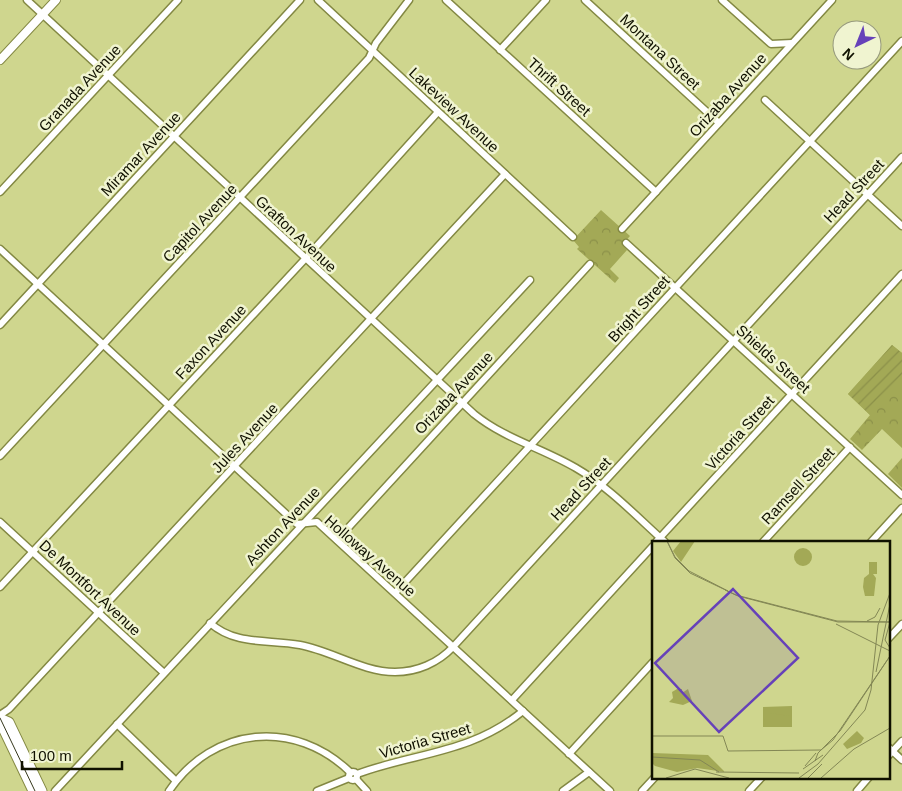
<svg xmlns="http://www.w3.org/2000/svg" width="902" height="791" font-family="Arial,sans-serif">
  <defs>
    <pattern id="park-crowns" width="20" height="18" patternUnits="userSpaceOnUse" patternTransform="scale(1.25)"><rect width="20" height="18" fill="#a3a956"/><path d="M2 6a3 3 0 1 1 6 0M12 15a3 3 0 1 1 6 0" fill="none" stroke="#8b9049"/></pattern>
    <pattern id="garden-furrows" width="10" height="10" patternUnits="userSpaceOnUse" patternTransform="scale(1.25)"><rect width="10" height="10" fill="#a3a956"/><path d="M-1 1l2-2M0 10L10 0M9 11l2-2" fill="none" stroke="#8b9049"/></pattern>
  </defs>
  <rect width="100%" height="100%" fill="#cfd68e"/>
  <g fill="url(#park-crowns)">
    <polygon points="601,210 630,236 622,245 627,250 610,269 619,278 615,283 577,249 579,247 573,240"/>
    <polygon points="892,345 902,353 902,448 882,429 862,450 850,439 870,415 848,394"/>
    <polygon points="902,458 902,488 888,474"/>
  </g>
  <polygon fill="url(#garden-furrows)" points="892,345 902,353 902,380 870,415 848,394"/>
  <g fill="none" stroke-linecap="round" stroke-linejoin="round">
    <defs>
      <g id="minor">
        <path d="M 27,0 L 474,414 C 505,439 542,448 576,468 C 609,487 637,517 665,542"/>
        <polyline points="318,0 573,237"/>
        <polyline points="446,0 656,192"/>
        <polyline points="585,0 719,123"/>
        <polyline points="722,0 771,44 792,43"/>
        <polyline points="500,50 546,0"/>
        <polyline points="765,100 902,226"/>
        <polyline points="0,192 178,0"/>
        <polyline points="622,229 832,0"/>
        <polyline points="626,243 902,495"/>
        <polyline points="0,249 297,524 317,522 610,791"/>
        <polyline points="0,325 300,0"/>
        <polyline points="0,456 369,58 376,43 409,0"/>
        <polyline points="0,522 164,673"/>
        <polyline points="337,540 590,264"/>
        <polyline points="656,542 902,274"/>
        <polyline points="763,542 850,447"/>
        <polyline points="871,542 902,508"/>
        <polyline points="0,587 305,259 438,112"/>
        <polyline points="395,593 902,41"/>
        <path d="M 210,623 C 236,646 269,639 300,645 C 332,651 363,672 395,672 C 417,672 438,663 453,647 L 902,157"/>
        <polyline points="888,639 902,624"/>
        <polyline points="512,700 653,546"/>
        <polyline points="0,715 9,709 505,174"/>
        <polyline points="117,724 176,781"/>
        <polyline points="888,747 902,760"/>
        <polyline points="569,754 653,662"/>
        <polyline points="888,756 902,741"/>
        <circle cx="353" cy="776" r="4"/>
        <path d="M 357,774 C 417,752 470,754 523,711"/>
        <polyline points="356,779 367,791"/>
        <polyline points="55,791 530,280"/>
        <path d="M 169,791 C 213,726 295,718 351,773"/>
        <polyline points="317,791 349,778"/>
        <polyline points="563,791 589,772"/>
        <polyline points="642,791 655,777"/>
        <polyline points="749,791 762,777"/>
        <polyline points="857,791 869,777"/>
      </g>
      <polyline id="tertiary" points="0,60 56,0"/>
      <g id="secondary">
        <polyline points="0,718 9,722 42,791"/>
        <polyline points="0,722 33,791"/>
      </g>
    </defs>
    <use href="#minor" stroke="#838843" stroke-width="9"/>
    <use href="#tertiary" stroke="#838843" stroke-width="10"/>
    <use href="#secondary" stroke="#838843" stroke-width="11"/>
    <use href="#minor" stroke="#fff" stroke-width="6"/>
    <use href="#tertiary" stroke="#fff" stroke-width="8"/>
    <use href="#secondary" stroke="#fff" stroke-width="9"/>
    <polyline stroke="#35371c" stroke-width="1" points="0,718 35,791"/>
  </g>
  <g text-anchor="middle" stroke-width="5" stroke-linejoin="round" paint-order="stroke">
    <g font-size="15" fill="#101100" stroke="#f0f4d0">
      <text transform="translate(660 52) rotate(43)" y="5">Montana Street</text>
      <text transform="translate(559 87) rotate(42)" y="5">Thrift Street</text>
      <text transform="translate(80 88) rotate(-47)" y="5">Granada Avenue</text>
      <text transform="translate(728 95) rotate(-48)" y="5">Orizaba Avenue</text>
      <text transform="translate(454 110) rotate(43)" y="5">Lakeview Avenue</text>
      <text transform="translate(141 154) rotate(-47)" y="5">Miramar Avenue</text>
      <text transform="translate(854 191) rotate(-47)" y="5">Head Street</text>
      <text transform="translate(200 223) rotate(-47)" y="5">Capitol Avenue</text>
      <text transform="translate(296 234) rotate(43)" y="5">Grafton Avenue</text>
      <text transform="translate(639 309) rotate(-48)" y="5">Bright Street</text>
      <text transform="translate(211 342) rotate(-47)" y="5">Faxon Avenue</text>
      <text transform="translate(773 359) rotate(42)" y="5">Shields Street</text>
      <text transform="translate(454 393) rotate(-47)" y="5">Orizaba Avenue</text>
      <text transform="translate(740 433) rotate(-48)" y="5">Victoria Street</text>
      <text transform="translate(245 438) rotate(-47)" y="5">Jules Avenue</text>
      <text transform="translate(798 486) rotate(-47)" y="5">Ramsell Street</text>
      <text transform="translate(581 489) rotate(-47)" y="5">Head Street</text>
      <text transform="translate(283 526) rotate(-47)" y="5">Ashton Avenue</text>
      <text transform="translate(370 556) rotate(41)" y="5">Holloway Avenue</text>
      <text transform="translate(90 588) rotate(43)" y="5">De Montfort Avenue</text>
      <text transform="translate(425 741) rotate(-16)" y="5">Victoria Street</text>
    </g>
  </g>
  <g transform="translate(652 541)">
    <rect width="238" height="238" fill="#cfd68e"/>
    <path d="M 29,0 L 43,0 L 29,21 L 21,10 ZM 25,148 L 30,148 L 30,152 L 36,148 L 40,160 L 31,164 L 17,161 L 21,157 L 20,151 ZM 140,165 L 140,186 L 111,186 L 111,166 ZM 205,190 L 212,197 L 209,202 L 195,208 L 191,203 ZM 0,212 L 56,214 L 73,231 L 45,227 L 25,231 L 3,225 L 0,222 Z" fill="#a3a956"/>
    <path d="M142 16a9 9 0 1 1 18 0a9 9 0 1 1-18 0ZM 217,21 L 225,21 L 225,33 L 221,33 L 224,37 L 222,55 L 213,55 L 211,46 L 212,37 L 217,33 ZM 118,172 L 138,175 L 139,184 L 113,184 L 112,176 Z" fill="#a3a956"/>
    <path fill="none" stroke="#838755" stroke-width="1" d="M 15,0 L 23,16 L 37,30 L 76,50M 15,0 L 23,17 L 38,32 L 84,54 L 185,80 L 238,81M 73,49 L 86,55 L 186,81 L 238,81M 215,80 L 223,76 L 228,67M 238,81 L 233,99 L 238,107M 184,83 L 238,110M 224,131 L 238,63M 0,195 L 71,195 L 76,210 L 169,209 L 181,199 L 238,115M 0,216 L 48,219 L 67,231M 163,220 L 166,212 L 188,190 L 238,115M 153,225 L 164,212M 151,228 L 171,214M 64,231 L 147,232M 14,237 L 43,228 L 77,237M 147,237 L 166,223 L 213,169 L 219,149 L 226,84 L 238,52M 156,237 L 170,223M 169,237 L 202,208 L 238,187"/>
    <path fill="#6641b9" fill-opacity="0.15" stroke="#6641b9" stroke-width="2.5" d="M 81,48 L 146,117 L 67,191 L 3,122 Z"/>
    <rect width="238" height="238" fill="none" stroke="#101100" stroke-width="2.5"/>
  </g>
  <g transform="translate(857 45) rotate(223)"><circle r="24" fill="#f0f4d0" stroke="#96997d"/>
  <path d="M0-4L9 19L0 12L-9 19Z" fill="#6641b9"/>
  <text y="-8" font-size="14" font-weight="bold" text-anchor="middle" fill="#101100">N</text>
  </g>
  <path d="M22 761v8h100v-8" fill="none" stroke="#101100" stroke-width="2.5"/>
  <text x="30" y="761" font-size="15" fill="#101100" stroke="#f0f4d0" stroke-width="4" paint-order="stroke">100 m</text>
</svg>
